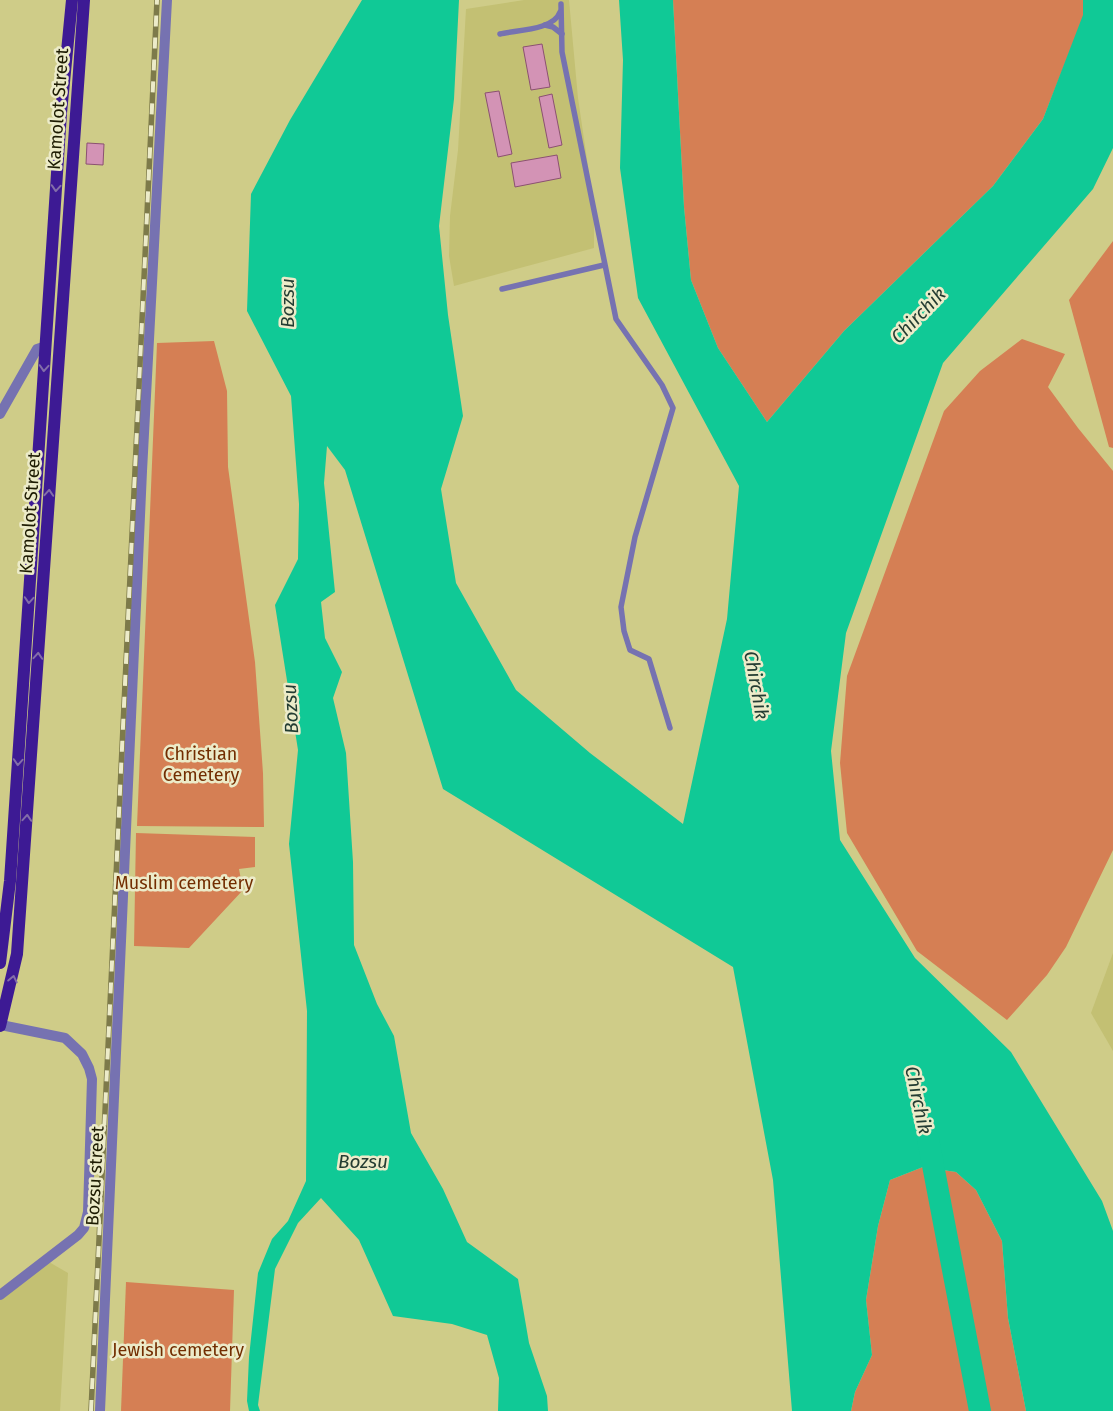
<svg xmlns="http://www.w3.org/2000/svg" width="1113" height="1411" font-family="'Fira Sans',sans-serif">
  <rect width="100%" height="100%" fill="#cfcc88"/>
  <g fill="#c3c073">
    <polygon points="524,0 569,0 578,98 594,207 594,248 454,286 449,256 450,216 458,150 466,9"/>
    <polygon points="1113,953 1113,1051 1091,1013"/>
    <polygon points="49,1262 68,1273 60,1411 0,1411 0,1300"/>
  </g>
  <g fill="#d57f54">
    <polygon points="673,0 1083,0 1084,15 1043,119 993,186 844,331 767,422 718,348 691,280 684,207"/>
    <polygon points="1113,241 1113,448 1109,447 1069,300"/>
    <polygon points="1022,339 1065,354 1048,387 1078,428 1113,471 1113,850 1066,947 1047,975 1007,1020 917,951 847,833 840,763 847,676 944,411 980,371"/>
    <polygon points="214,341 227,391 228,467 255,662 263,773 264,827 137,826 157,343"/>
    <polygon points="136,833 255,837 255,867 239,869 243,890 189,948 134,946"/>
    <polygon points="923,1167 956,1172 976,1190 1002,1241 1008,1318 1026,1411 851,1411 855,1392 872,1355 866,1300 878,1226 890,1180"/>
    <polygon points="126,1282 234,1290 230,1411 121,1411"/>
  </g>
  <polygon fill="#10c996" points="362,0 459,0 454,99 439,226 448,315 463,416 441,489 456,583 516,690 590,753 683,824 727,619 739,486 638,298 620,168 623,60 619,0 673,0 684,207 691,280 718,348 767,422 844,331 993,186 1043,119 1083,15 1083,0 1113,0 1113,148 1093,189 943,363 846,633 831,751 840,840 915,958 1011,1052 1102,1201 1113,1231 1113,1411 1026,1411 1008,1318 1002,1241 976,1190 956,1172 923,1167 890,1180 878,1226 866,1300 872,1355 855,1392 851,1411 792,1411 773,1180 733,967 443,789 345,470 327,446 324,483 335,592 321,602 325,638 342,672 333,698 346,753 353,862 354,945 377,1004 394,1036 411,1133 443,1189 467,1242 518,1279 529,1343 547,1396 548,1411 498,1411 499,1378 487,1335 452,1324 393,1316 359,1240 321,1198 298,1223 275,1269 258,1405 260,1411 249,1411 247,1401 249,1357 258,1273 272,1239 288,1221 306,1181 307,1011 289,844 298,750 275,605 298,559 299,504 291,396 247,311 251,194 290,120"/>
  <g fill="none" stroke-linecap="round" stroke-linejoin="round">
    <polyline stroke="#10c996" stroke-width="22" points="928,1139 980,1411"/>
  </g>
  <g fill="#d393b5" stroke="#8b5171">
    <polygon points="542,44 550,87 531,90 523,47"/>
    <polygon points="499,91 512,154 498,157 485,93"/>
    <polygon points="552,94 562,145 549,148 539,97"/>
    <polygon points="87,143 104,144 103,165 86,164"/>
    <polygon points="557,155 561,178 515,187 511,163"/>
  </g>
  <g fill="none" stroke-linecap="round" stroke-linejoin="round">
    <g stroke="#7672b1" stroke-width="5.5">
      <polyline points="561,4 562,52 616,319 662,385 673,408 635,537 621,607 624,631 630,650 649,659 670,728"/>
      <polyline points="545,25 553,27 562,34"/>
      <path d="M 500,34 C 517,30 554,30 560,12"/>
      <polyline points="502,289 604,265"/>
    </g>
    <g stroke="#7672b1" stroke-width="10">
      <polyline points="0,414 37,349 46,346"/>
      <polyline points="0,1295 78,1235 84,1228 88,1212 92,1079 89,1068 82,1054 65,1038 1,1025"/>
      <polyline points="100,1411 142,471 167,0"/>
    </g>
    <g stroke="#3d1a94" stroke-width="12">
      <polyline points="0,963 10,881 61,113 72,0"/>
      <polyline points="0,1026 17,954 84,0"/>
    </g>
    <defs>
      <polyline id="rail" points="91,1411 157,0"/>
    </defs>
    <use href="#rail" stroke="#7d7a4a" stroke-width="5.5"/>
    <use href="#rail" stroke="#ecebc9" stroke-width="4" stroke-dasharray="11" stroke-linecap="butt"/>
  </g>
  <defs><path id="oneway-chevron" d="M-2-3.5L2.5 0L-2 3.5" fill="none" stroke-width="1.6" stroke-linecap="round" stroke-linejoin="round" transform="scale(1.25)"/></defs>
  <g stroke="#836ea9">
    <use href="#oneway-chevron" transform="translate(56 188) rotate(94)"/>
    <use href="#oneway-chevron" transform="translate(44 368) rotate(94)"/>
    <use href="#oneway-chevron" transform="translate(49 493) rotate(-86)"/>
    <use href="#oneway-chevron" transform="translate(29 600) rotate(94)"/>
    <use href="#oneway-chevron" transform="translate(38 656) rotate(-86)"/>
    <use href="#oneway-chevron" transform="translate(18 762) rotate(94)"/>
    <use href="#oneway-chevron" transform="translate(27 818) rotate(-86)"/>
    <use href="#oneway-chevron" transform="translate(13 979) rotate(-78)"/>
  </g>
  <g text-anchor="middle" stroke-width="5" stroke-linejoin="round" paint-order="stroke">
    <g font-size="18" fill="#1c1a01" stroke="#ecebc9">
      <text transform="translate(58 109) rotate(-86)" y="6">Kamolot Street</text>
      <text transform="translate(30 513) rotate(-86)" y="6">Kamolot Street</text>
      <text transform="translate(95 1176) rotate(-87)" y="6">Bozsu street</text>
    </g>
    <g font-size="18" fill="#722d00" stroke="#ecebc9">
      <text x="201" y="760">Christian<tspan x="201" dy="21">Cemetery</tspan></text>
      <text x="184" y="889">Muslim cemetery</text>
      <text x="178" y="1356">Jewish cemetery</text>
    </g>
    <g font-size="19" font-style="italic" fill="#233c32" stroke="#ecebc9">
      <text transform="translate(287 303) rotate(-90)" y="7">Bozsu</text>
      <text transform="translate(918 315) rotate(-46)" y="7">Chirchik</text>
      <text transform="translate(757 685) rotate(80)" y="7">Chirchik</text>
      <text transform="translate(290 709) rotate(-93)" y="7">Bozsu</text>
      <text transform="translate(919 1100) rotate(78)" y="7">Chirchik</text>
      <text x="363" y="1168">Bozsu</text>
    </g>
  </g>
</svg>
